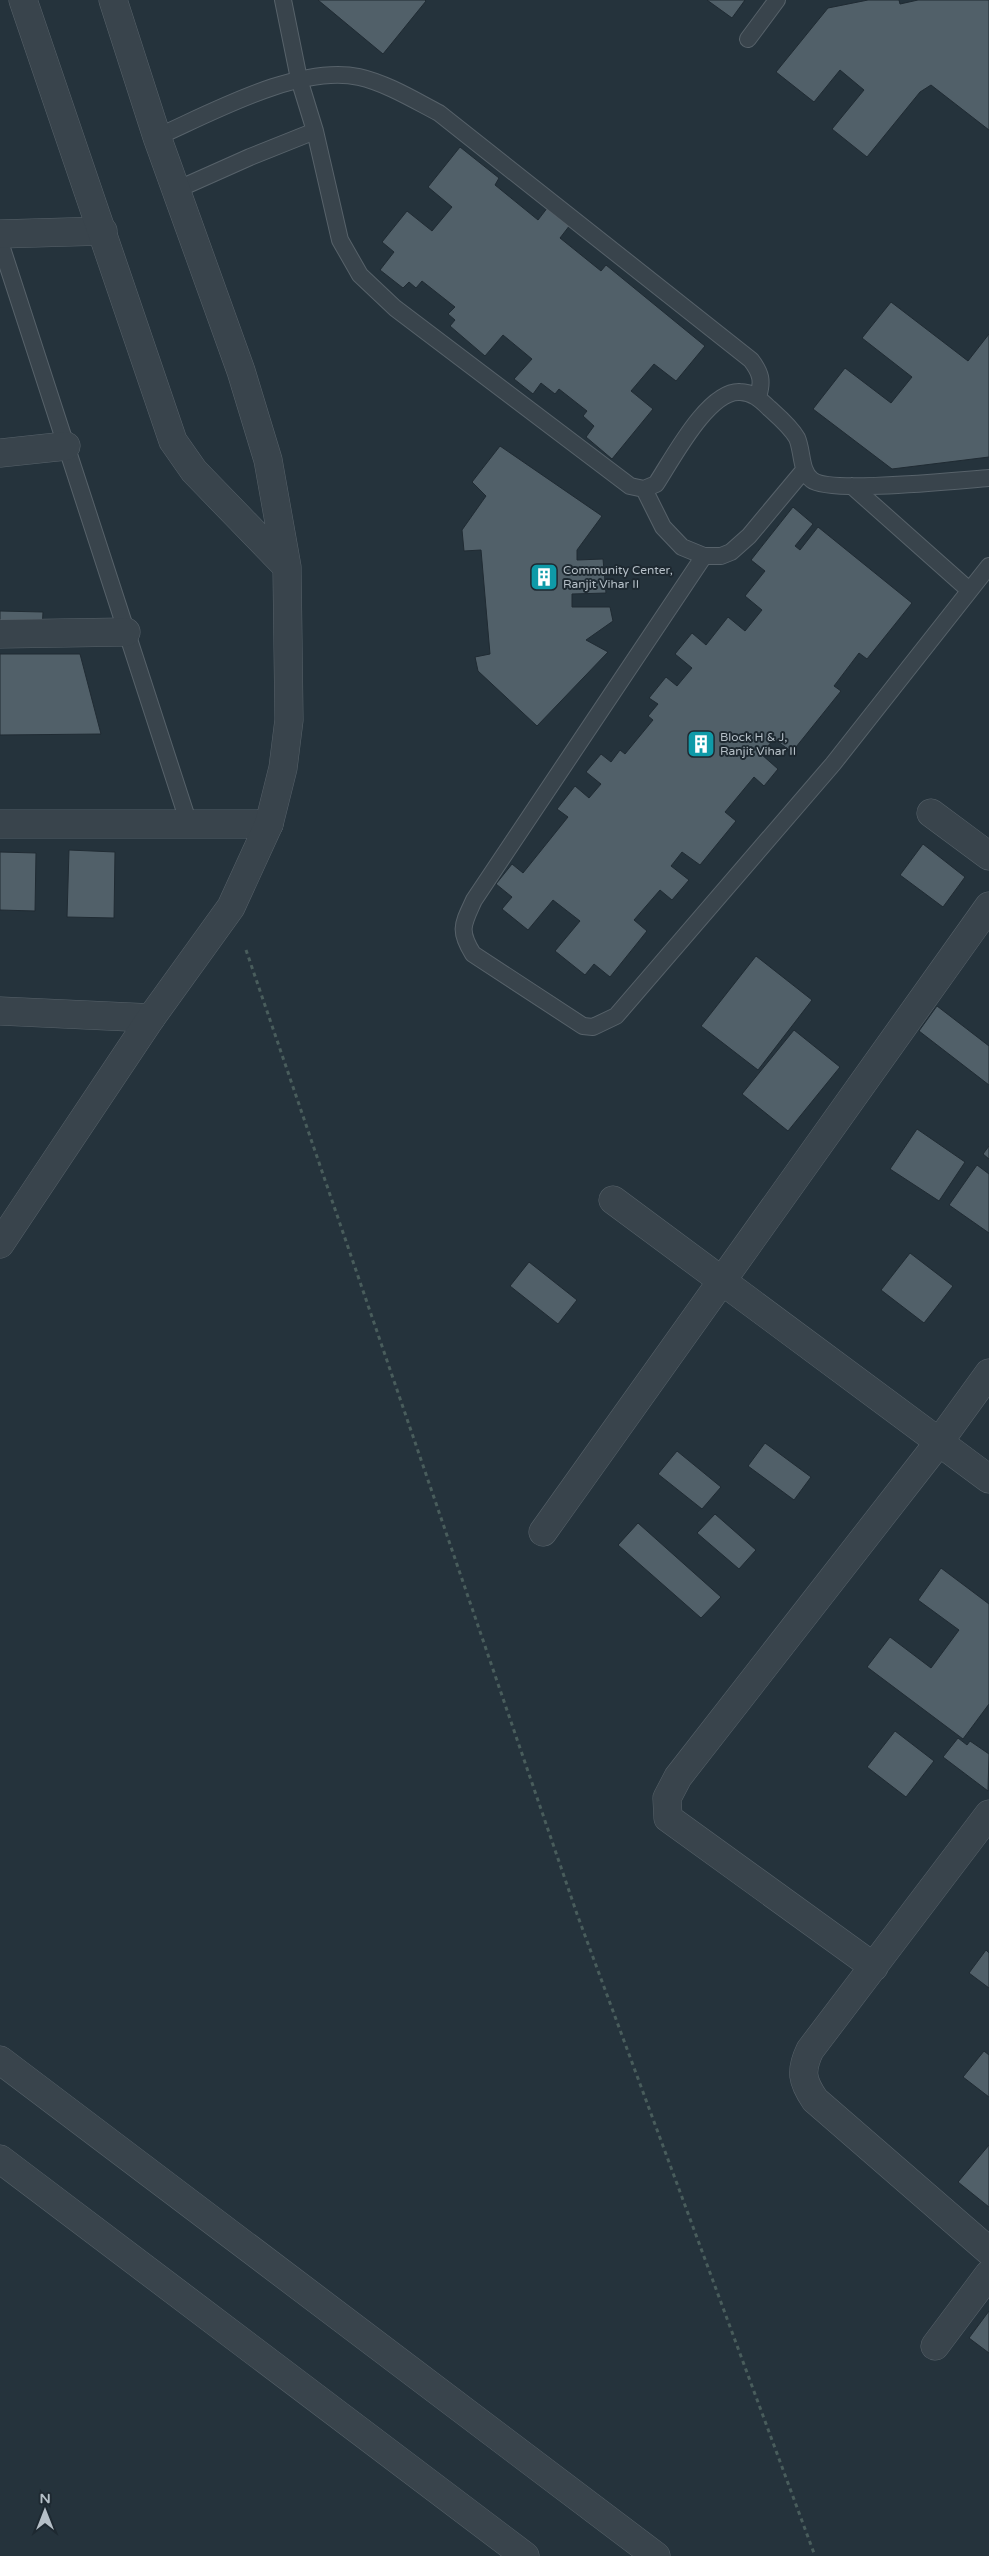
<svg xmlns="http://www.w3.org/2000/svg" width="989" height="2556" font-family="'Varela Round',sans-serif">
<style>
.building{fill:#516069;stroke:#202b33}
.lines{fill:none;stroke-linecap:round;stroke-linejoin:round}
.service-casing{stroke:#57626a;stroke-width:18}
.minor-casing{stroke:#57626a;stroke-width:29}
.tertiary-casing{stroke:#57626a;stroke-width:29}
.path{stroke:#495d5c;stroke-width:3;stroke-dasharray:4 4;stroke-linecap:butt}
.service{stroke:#39444c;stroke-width:16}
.minor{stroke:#39444c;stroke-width:28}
.tertiary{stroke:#39444c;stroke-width:28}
.labels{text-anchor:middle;stroke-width:4;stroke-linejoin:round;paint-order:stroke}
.poi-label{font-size:12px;fill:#b5bfc7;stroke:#1e2931;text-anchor:start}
</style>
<rect width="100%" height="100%" fill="#25333c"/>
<path class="building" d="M318,0H425L426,1L383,54Z
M707,0H745L732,18Z
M868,0H899L900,4L918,0H989V130L931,85L920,92L867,157L832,129L864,90L840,70L814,102L776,72L828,8Z
M460,147L499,178L495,185L538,220L548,207L570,225L560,238L601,271L606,265L705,346L676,381L654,364L631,391L653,409L612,459L586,437L594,426L583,416L587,411L559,389L555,394L541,383L533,394L514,379L532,359L503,335L485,356L450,326L455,320L448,314L455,307L422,281L416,288L409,282L403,288L380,270L394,252L382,242L407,211L432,231L452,207L428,187Z
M891,302L968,361L989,334V457L892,469L813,409L845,368L891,403L912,377L862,338Z
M500,446L602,516L577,550V560L603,559L606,593L572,594V607H610L613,621L586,640L608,652L537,726L478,671L475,657L490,654L481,550L464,551L462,530L486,496L472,482Z
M793,507L813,524L795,546L800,550L818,527L912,603L867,659L859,653L834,686L841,691L792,752L774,739L761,754L778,769L764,786L754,777L725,812L736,821L700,865L682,852L671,866L689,880L672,900L660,890L634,920L647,931L610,977L594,964L585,975L555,951L580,921L553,900L528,930L502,909L512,897L496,884L512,864L523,873L568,817L557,809L575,786L589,798L601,784L586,772L601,754L611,762L620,750L625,754L653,720L648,716L658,704L649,698L666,677L677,686L692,668L675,654L692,633L706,645L728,617L745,631L762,610L745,596L765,571L751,560Z
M0,611L43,612L42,630L0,629Z
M0,654H80L101,734L0,735Z
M923,844L965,877L943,907L900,875Z
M69,850L115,852L114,918L67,917Z
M0,852L36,853L35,911L0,910Z
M756,956L812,1000L758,1070L701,1026Z
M937,1006L989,1046V1085L919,1031Z
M794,1030L840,1067L788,1131L742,1094Z
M917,1129L965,1162L939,1201L890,1169Z
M989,1146V1159L983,1154Z
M977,1165L989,1174V1233L949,1205Z
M910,1253L953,1286L924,1323L881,1290Z
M529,1262L577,1300L558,1324L510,1286Z
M765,1443L811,1477L794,1500L748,1466Z
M677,1451L721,1487L702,1509L658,1474Z
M715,1514L756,1550L739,1569L697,1533Z
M638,1523L721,1597L701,1618L618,1545Z
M941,1568L989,1604V1704L963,1739L867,1667L890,1637L931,1668L959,1630L918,1600Z
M895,1731L934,1761L906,1797L867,1767Z
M958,1738L967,1745L970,1741L989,1754L988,1791L943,1757Z
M986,1950L989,1953V1988L969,1973Z
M984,2051L989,2055V2097L963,2077Z
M989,2145V2207L958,2182Z
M989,2311V2353L969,2338Z"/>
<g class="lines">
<defs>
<path id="service" d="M283,0L299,79L315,131L340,240L360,275L395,308L630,486L644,489L656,484C672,460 708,390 740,392C752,392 761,400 769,408C779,417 790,426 797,438C803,452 800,471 812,480C829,494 961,480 989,478
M748,39L777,0
M157,137C211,113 299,64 359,77C386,83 414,100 439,113L751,360C761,373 763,381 758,397
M176,190L250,157L315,131
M0,242L189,824
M852,486L969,590
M644,489L663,527L682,547L704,556H721L731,552L749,536L804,470
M704,556L474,900C463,924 458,930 473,954L583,1026L593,1027L616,1016L833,764L989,566"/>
<path id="minor" d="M0,234L103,231
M0,453L66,446
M0,634L126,632
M931,813L989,856
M0,824H269
M0,1011L151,1018
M613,1200L989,1479
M543,1532L989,906
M989,1814L810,2050C800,2071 802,2081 815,2100L989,2251
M874,1967L668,1818L667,1798L678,1777L939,1442L989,1373
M935,2346L989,2274"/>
<path id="tertiary" d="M23,0L173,441L194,471L287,567
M0,1244L151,1018L231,907L269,824L283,768L289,720L287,567L268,460L241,371L157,137L113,0
M0,2060L656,2556
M0,2159L525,2556"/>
</defs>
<use href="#service" class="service-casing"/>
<use href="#minor" class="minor-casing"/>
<use href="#tertiary" class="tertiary-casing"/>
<path class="path" d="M246,950L577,1914L815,2556"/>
<use href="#service" class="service"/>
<use href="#minor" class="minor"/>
<use href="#tertiary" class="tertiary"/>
</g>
<defs>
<symbol id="building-square" viewBox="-11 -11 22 22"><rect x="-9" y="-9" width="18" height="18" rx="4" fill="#0f9aa8" stroke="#1e2931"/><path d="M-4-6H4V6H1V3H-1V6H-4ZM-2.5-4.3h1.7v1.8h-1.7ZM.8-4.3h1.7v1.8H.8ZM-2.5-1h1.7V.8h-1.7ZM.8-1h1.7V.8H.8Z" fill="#fff"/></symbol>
</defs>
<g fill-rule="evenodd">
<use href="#building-square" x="528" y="561" width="32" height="32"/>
<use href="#building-square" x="685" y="728" width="32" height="32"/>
</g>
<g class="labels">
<g class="poi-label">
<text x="563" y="574">Community Center,<tspan x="563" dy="14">Ranjit Vihar II</tspan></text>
<text x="720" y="741">Block H &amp; J,<tspan x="720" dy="14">Ranjit Vihar II</tspan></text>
</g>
</g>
<g transform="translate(45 2511)" stroke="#1e2931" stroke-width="4" paint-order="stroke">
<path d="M0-4L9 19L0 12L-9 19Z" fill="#b5bfc7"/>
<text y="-8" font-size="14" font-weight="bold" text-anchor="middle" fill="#b5bfc7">N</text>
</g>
</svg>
